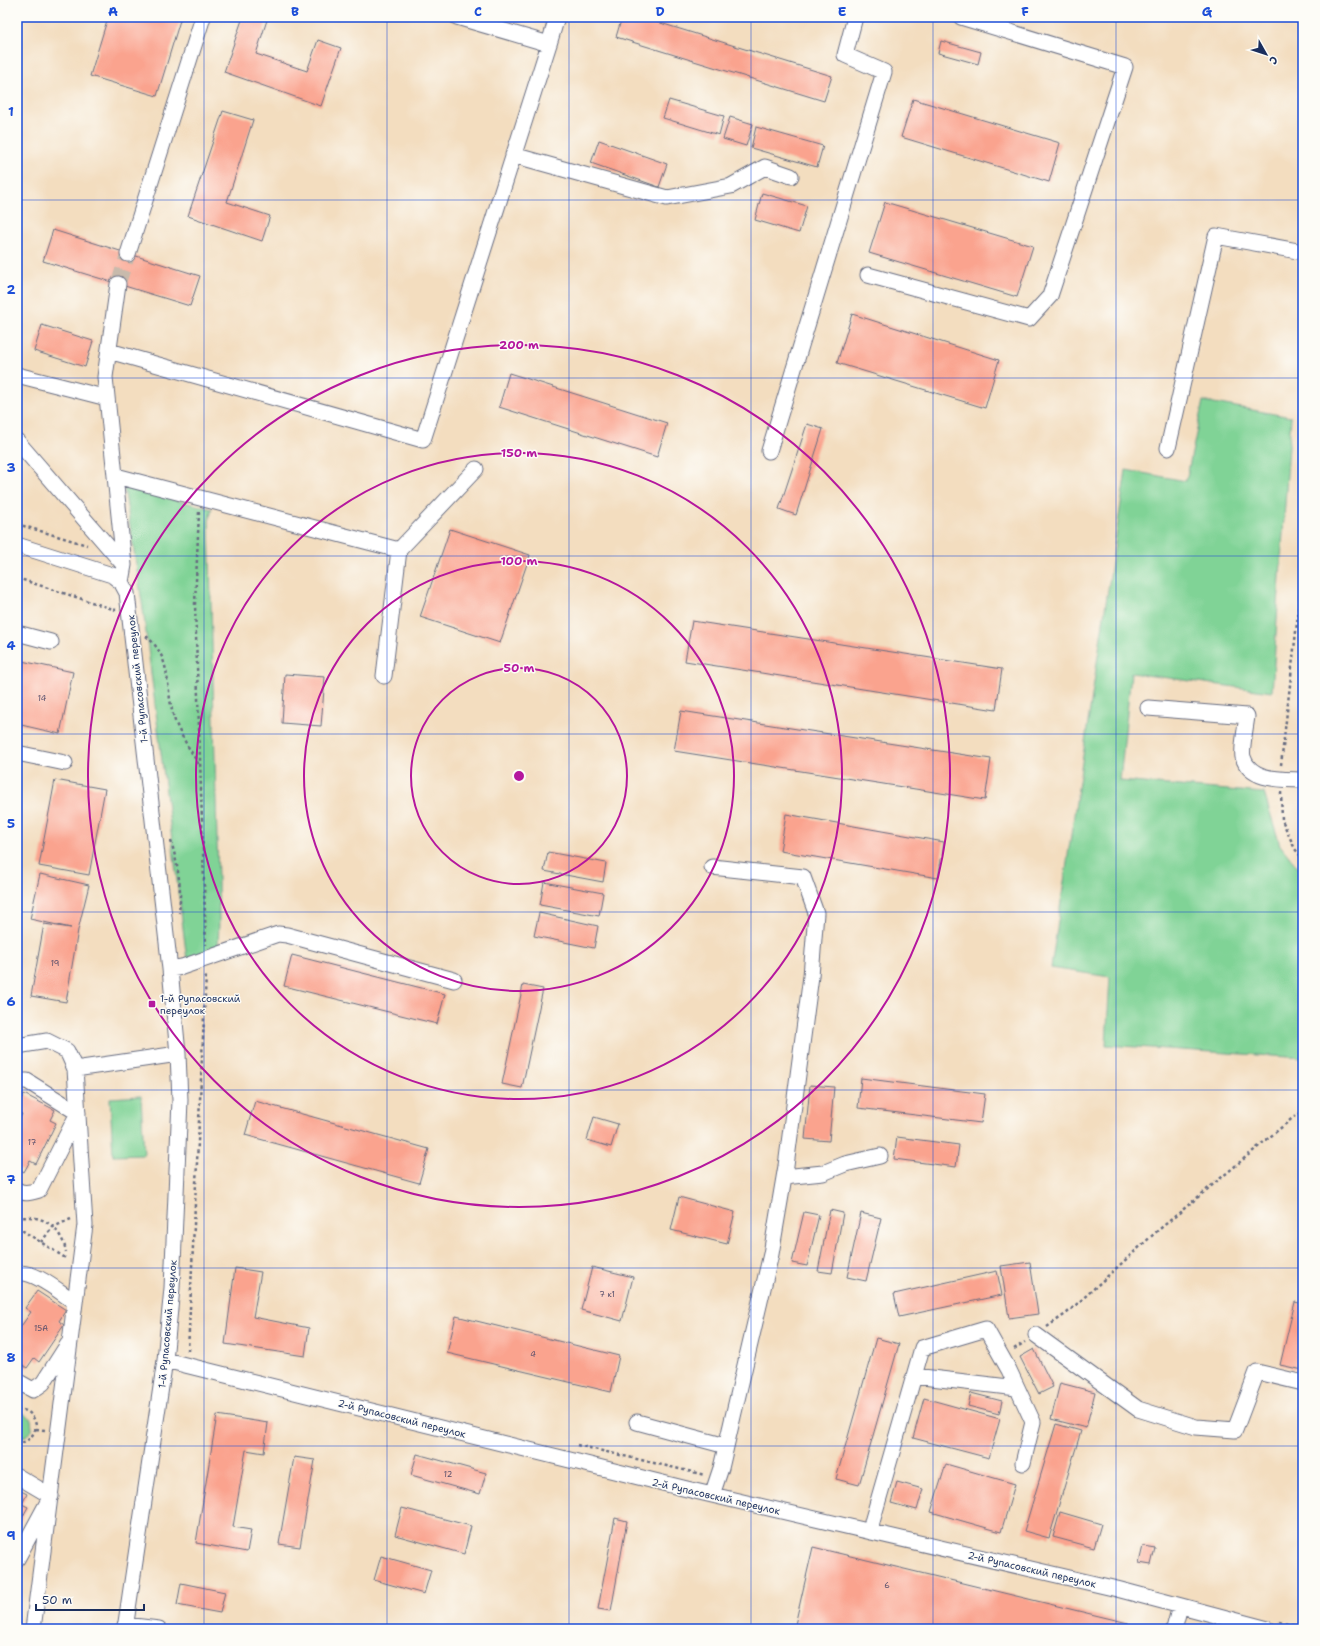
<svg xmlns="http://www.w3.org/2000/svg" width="1320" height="1646" font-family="'Shantell Sans',sans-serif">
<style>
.green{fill:#80d396;stroke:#4e817a}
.building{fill:#faa38e}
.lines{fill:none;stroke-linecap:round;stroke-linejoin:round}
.minor-tunnel{stroke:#c8baac;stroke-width:15;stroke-dasharray:15 8;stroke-linecap:butt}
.minor-casing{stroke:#676c80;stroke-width:17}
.path{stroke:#676c80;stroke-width:2.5;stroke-dasharray:3 3;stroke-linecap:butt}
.minor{stroke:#fff;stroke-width:15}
.grid{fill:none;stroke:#1d4ed8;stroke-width:1;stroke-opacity:0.55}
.ring{fill:none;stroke:#b5179e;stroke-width:2}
.poi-dot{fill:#b5179e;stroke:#fdfcf7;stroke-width:1.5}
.labels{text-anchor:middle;stroke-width:3;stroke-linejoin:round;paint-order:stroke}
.number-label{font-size:8px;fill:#534c6a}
.street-label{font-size:10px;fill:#1b2f5e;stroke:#fdfcf7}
.poi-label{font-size:10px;fill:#1b2f5e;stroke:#fdfcf7;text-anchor:start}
.centre{fill:#b5179e;stroke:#fdfcf7;stroke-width:2}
.ring-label{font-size:12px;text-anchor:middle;font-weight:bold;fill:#b5179e;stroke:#fdfcf7;stroke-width:3;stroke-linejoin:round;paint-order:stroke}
.neatline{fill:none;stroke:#1d4ed8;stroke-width:1.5}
.grid-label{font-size:13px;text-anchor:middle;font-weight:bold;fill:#1d4ed8}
</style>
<rect width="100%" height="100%" fill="#fdfcf7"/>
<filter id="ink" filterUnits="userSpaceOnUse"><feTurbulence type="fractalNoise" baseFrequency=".025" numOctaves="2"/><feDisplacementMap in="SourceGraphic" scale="8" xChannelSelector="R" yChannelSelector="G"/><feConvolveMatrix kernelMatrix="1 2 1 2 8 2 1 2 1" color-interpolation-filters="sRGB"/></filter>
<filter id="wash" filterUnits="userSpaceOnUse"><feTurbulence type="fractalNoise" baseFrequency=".012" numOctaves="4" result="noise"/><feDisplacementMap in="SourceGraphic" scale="16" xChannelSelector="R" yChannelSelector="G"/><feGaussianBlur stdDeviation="0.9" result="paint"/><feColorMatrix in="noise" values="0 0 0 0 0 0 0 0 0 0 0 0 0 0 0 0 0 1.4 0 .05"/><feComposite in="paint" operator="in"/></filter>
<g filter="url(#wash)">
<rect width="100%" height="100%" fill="#f3ddbf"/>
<path class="green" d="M1203,401L1291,417L1272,692L1131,673L1120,781L1264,793L1280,845L1303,874V1058L1106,1045L1110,977L1051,968L1126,470L1186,481Z
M124,487L212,509L209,521L219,920L218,950L187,960L143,609Z
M141,1096L144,1155L113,1156L110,1098Z
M17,1413H23L31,1419L32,1429L26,1436L17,1437Z"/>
<g id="blocks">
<path class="building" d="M108,17H181L157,96L90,76Z
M243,17H268L256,54L307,71L318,40L341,48L321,106L224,72Z
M622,17H641L832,76L824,101L616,37Z
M941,41L981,52L978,64L938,53Z
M913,99L1060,143L1049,182L901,137Z
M669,100L724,116L719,135L663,118Z
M223,111L253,120L227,202L270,216L262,241L188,216Z
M730,117L753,124L746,146L723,139Z
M756,127L823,146L817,167L751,148Z
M599,140L667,164L659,187L591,163Z
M762,193L807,206L799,233L755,220Z
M885,202L1033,246L1017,297L869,253Z
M53,230L200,276L190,306L43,261Z
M852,314L999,360L985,408L837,363Z
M42,325L93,341L85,367L34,351Z
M509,373L667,423L657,457L499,407Z
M807,424L823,429L796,515L779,509Z
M450,529L530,555L500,643L420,617Z
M692,621L1002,669L996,710L685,661Z
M17,660L73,672L60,734L17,724Z
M285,674L325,677L321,726L282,723Z
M681,711L991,759L985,800L674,751Z
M55,780L105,789L89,875L39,866Z
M786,814L944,842L938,878L780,851Z
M548,852L606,863L603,882L544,871Z
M40,874L89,885L78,930L66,1002L31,996L44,924L71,928L30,919Z
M544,882L603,893L599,916L540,905Z
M539,913L598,926L594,948L534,936Z
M292,955L445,994L437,1024L284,986Z
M523,985L543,989L522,1088L502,1084Z
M861,1078L985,1094L981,1123L858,1108Z
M810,1085L834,1087L829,1141L805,1139Z
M24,1094L55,1110L50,1120L56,1123L36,1164L30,1161L24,1172L17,1168V1124L22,1114L17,1112V1107Z
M255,1101L429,1149L419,1183L245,1135Z
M594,1117L618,1124L611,1147L587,1140Z
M897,1137L959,1145L956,1167L894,1159Z
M679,1197L735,1212L727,1244L671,1230Z
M830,1210L843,1213L832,1273L818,1271Z
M804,1212L819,1215L807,1266L792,1263Z
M861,1213L881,1218L866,1281L847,1277Z
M1030,1262L1038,1314L1009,1318L1001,1266Z
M592,1267L633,1277L622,1321L581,1310Z
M235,1268L261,1272L253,1317L309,1328L305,1356L225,1344Z
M997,1271L1002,1295L899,1317L894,1294Z
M37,1291L66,1310L59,1321L64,1325L39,1362L34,1358L27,1368L17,1361V1332L31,1312L25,1308Z
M1295,1302L1303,1304V1370L1280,1365Z
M456,1316L619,1356L611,1392L447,1353Z
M876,1338L899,1344L859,1485L836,1479Z
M1034,1349L1053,1387L1039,1394L1020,1357Z
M1060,1383L1095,1392L1086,1428L1051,1419Z
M971,1393L1002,1401L999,1414L968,1406Z
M924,1398L1000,1419L989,1458L913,1438Z
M217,1415L268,1423L264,1453L246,1450L233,1527L251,1530L247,1552L196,1543Z
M1056,1424L1081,1431L1049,1538L1024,1531Z
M417,1454L486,1473L480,1494L411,1475Z
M294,1457L315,1460L300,1547L279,1544Z
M946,1464L1015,1484L1001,1532L931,1512Z
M897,1482L923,1489L917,1510L891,1503Z
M17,1489L27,1494L22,1504L28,1507L17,1527Z
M402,1508L471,1526L464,1554L395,1535Z
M1060,1512L1101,1524L1094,1548L1053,1537Z
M615,1518L627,1521L611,1611L598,1609Z
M1143,1546L1155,1548L1151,1565L1139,1563Z
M813,1547L1128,1623L1126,1629H794Z
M381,1556L431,1570L424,1594L374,1580Z
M181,1583L225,1592L220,1613L177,1605Z"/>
</g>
</g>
<g filter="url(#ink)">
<use href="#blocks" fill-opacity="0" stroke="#676c80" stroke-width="1"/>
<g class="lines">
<path class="minor-tunnel" d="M118,284L128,254"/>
<defs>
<path id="minor" d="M457,17L549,44L557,17
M513,155L667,198L731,186L765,167L791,176
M128,254L203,17
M868,275L1029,319L1050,296L1125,67L961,17
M118,284L105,377L124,565L121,582
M109,351L423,440L549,44
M17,375L107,398
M17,441L124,565
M1168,448L1216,236L1303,252
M769,451L884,72L845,55L855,17
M116,476L399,550L476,469
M17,545L112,575L121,582L127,593L170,969L178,1054L180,1100L172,1288L165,1360L125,1629
M17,633L51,642
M384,676L399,550
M1148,708L1247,716C1246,725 1241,750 1243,757C1250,782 1283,779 1303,780
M17,753L65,763
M712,867L803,877L816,913L811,976L786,1166L771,1254L721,1468L712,1495
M170,969L182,967L278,934L287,935L454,980
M17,1046L47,1041L67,1051L75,1069L85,1225L33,1629
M75,1069L178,1054
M17,1081H27L78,1113L39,1190C32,1192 24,1195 17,1190
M784,1177L823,1173L845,1164L880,1156
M17,1274C32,1268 62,1294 75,1302
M1036,1335L1138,1409L1196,1427L1235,1430L1257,1372L1303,1383
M165,1360L695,1491L1117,1589L1268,1629
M914,1376L1017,1388
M17,1381L33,1390L43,1383L68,1344
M637,1422L726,1446
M17,1476L51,1496L17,1559
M871,1532L872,1522L922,1348L986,1329L1009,1370L1033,1422L1023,1463
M125,1625L159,1629
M1174,1629L1180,1606"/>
</defs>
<use href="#minor" class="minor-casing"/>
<path class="path" d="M199,512L195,604L206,945
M17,524L87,545
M17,578L116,610
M146,636C174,659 164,689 175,721C181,737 192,752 200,767
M1281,765L1303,569
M1281,792L1282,820L1295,849L1303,859
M171,841C178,865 182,889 179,913
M17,1217C23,1218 31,1216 36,1218C52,1221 64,1237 66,1252
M17,1227L67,1259
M41,1242L53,1227L71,1219
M1047,1327L1067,1313L1155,1233L1295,1116L1303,1112
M1014,1349L1025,1342
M188,1351L206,974
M17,1410C28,1408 34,1416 36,1425C34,1436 28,1443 17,1443
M36,1429L45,1430
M577,1445L705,1475
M1279,1621L1303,1627"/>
<use href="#minor" class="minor"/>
</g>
</g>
<path class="grid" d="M204,17V1629M387,17V1629M569,17V1629M751,17V1629M933,17V1629M1116,17V1629M17,200H1303M17,378H1303M17,556H1303M17,734H1303M17,912H1303M17,1090H1303M17,1268H1303M17,1446H1303"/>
<g class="ring">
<circle cx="519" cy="776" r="108"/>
<circle cx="519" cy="776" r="215"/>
<circle cx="519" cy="776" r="323"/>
<circle cx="519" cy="776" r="431"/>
</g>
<rect class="poi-dot" x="148" y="1000" width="8" height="8" rx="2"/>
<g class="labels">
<g class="number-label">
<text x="42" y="701">14</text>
<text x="55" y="966">19</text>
<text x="32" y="1145">17</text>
<text x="607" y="1297">7 к1</text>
<text x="41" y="1331">15А</text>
<text x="533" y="1357">4</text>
<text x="448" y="1477">12</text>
<text x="887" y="1588">6</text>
</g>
<g class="street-label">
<text transform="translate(137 679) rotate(-96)" y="4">1-й Рупасовский переулок</text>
<text transform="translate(167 1324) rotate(-85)" y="4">1-й Рупасовский переулок</text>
<text transform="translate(402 1418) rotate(14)" y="4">2-й Рупасовский переулок</text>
<text transform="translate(716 1496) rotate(13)" y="4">2-й Рупасовский переулок</text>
<text transform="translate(1032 1569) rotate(13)" y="4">2-й Рупасовский переулок</text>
</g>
<g class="poi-label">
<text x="160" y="1002">1-й Рупасовский<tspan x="160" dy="12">переулок</tspan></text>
</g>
</g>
<circle cx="519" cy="776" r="6" class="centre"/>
<g class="ring-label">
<text x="519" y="349">200 m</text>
<text x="519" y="457">150 m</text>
<text x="519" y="565">100 m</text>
<text x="519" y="672">50 m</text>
</g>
<rect width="1320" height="1646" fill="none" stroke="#fdfcf7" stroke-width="44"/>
<g transform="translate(1266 54) rotate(129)" stroke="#fdfcf7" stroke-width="3" paint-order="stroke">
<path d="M0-3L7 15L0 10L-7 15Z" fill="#1b2f5e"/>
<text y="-6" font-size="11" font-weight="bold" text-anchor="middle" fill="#1b2f5e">С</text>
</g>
<path d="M36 1604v6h108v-6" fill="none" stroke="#1b2f5e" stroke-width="2"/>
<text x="42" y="1604" font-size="12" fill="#1b2f5e" stroke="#fdfcf7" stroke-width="3" paint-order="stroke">50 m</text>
<rect x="22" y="22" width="1276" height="1602" class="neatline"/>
<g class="grid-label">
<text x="113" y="16">A</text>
<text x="295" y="16">B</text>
<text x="478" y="16">C</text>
<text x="660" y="16">D</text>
<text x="842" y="16">E</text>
<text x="1025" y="16">F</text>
<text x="1207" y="16">G</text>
<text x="11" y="116">1</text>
<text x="11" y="294">2</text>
<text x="11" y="472">3</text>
<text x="11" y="650">4</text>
<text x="11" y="828">5</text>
<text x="11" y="1006">6</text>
<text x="11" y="1184">7</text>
<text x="11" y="1362">8</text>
<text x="11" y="1540">9</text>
</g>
</svg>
